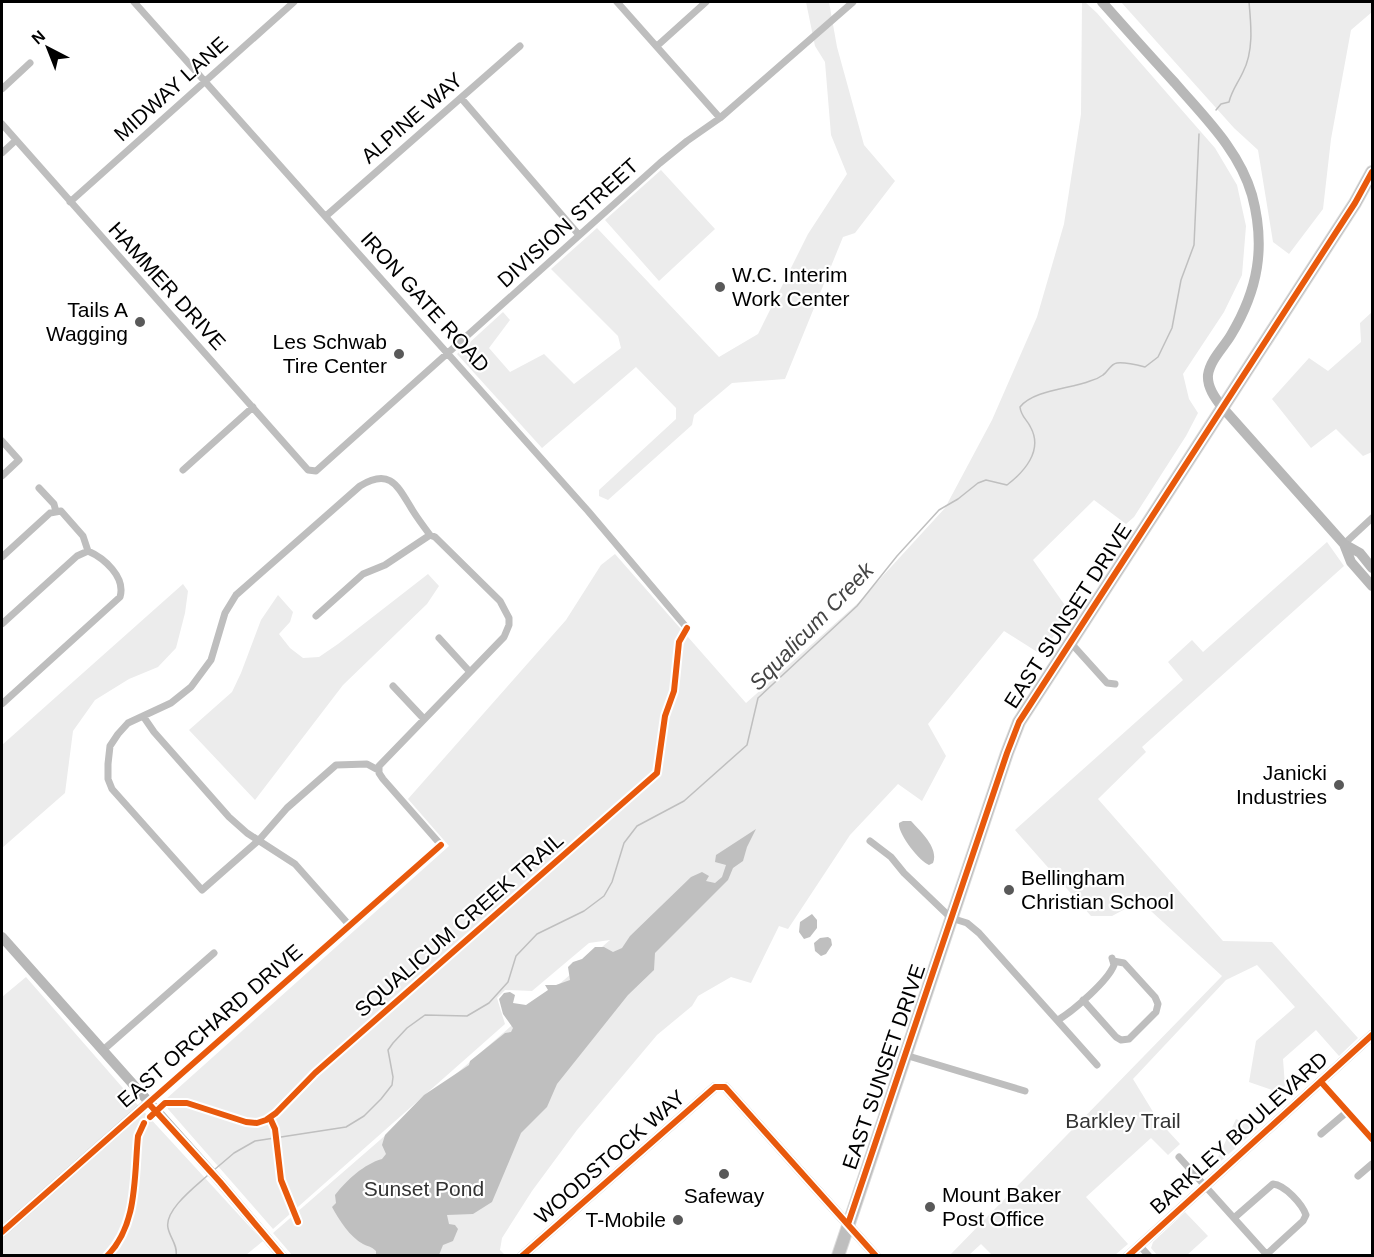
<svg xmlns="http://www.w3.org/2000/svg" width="1374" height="1257" font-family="Arial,sans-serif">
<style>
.green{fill:#ececec}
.water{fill:#bfbfbf}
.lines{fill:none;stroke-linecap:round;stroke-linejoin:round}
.stream{stroke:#bfbfbf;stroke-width:1.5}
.primary-casing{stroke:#dbdbdb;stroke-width:14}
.street{stroke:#bebebe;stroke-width:7}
.secondary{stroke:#b8b8b8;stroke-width:10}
.primary{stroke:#bebebe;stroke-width:12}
.cycleway-casing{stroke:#fff;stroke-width:10}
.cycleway{stroke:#e8590c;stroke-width:6}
.poi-dot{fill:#595959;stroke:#fff;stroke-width:2}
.labels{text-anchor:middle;stroke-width:4.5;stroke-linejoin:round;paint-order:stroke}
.street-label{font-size:21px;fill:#000;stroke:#fff}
.poi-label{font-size:21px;fill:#000;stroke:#fff;text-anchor:end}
.park-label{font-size:21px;fill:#333;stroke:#fff}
.water-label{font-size:22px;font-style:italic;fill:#444;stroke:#fff}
</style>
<rect width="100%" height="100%" fill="#fff"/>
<path class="green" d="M806,2H829L837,47L864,145L895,181L855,233L843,237L785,379L732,383L694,415L692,425L608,500L599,496V490L676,419V408L636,367L542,448L457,354L503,312L510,320L489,348L510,372L544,354L574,384L621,348L618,336L551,269L597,228L719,357L758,334L808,234L847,174L831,135L825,62L815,46Z
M1082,2H1085L1097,13L1215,148L1237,185L1246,226L1242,275L1224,312L1183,374L1189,399L1198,413L1186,436L1134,517L1126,524L1094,500L1033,560L1069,611L1042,655L1004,631L928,724L946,756L922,801L898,784L850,835L788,929L779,926L751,983L731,977L698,996L692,1006L657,1035L577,1130L532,1191L502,1238L500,1250L505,1255H292L273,1233L610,940L589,943L532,991L505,990L497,998L505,1024L273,1229L168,1109L166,1099L449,846L408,799L566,620L601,565L615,554L746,703L858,603L945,508L992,420L1037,317L1064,224L1081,114Z
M1121,2H1372V12L1351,30L1331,139L1323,209L1289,254L1273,242L1258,150L1234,128Z
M661,170L715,229L659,281L605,220Z
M1372,312V452L1363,456L1336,429L1311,448L1272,399L1309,358L1328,371L1361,342L1360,323Z
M1327,542L1344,566L1142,747L1146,752L1098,799L1223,941L1272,942L1358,1038L1339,1056L1316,1030L1283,1059L1285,1086L1278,1092L1249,1082L1256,1041L1295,1007L1257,965L1226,980L1133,1079L1158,1120L1180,1144L1168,1155L1151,1138L1086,1197L1128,1244L1115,1255H992L981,1244L969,1255H950L1222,976L1140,901L1112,916H1091L1015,830L1183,680L1168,662L1192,640L1203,652Z
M428,574L439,586L427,604L343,685L255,800L189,730L232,692L241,673L261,620L278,595L293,612L290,622L279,634L290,648L303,658L319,657L338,644Z
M183,584L188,591L185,613L176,648L158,667L129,679L95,700L73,731L65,793L2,848V745Z
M26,977L136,1103L263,1241L246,1255L2,1256V997Z
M1236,1119L1258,1128L1213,1168Z
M1185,1212L1208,1236L1187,1255H1157L1151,1248L1153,1242Z"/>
<path class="water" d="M903,821H911C921,832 939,848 933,863L929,865C920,862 897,833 899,823Z
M756,829L747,847L743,861L733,868L728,880L655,953L654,970L628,995L557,1084L547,1107L521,1133L492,1202L473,1214L447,1215L449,1224L455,1225L458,1229L453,1241L443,1245L439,1255H376V1251C371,1246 369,1247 363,1244C350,1237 339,1220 332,1207L336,1203L335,1195C347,1180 364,1164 382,1159L386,1154L382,1145L385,1135L424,1095L469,1065L470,1061L505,1033L511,1032L513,1028L503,1014L499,999L504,993L510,992L515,995L513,1003L526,1005L548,990L545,985H556L570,980L568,967L573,962L582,959L595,947H604L613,952L622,948L630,936L691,877L702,872L709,876L706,881L715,883L722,877L726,865L715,862L716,855Z
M812,914L817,920V928L810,937L804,939L799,932L800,922Z
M828,937L831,939L832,945L826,954L821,956L815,951L814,943L820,938Z"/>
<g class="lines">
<path class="stream" d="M1216,110L1221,104L1229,102C1232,90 1238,83 1243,72C1254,51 1251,24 1249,2
M214,1170L234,1153L255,1141L346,1127L364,1116L381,1099L392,1085L393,1077L388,1050L393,1043L407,1028L425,1015L467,1016L489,1003L508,982L516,956L537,934L584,911L604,896L612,882L624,843L637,826L684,801L747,745L758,698L857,606L897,556L939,510L958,499L978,483L986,480L1007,485C1024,472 1043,451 1031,428C1027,419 1021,417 1020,407C1033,390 1070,389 1090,381C1094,380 1099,378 1103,375C1108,372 1110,364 1117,363C1125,362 1137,365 1145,367L1158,357L1172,328L1181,280L1194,245L1199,134
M176,1256C178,1245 170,1238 168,1228C164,1210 196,1186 208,1175"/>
<defs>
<path id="primary" d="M838,1256L1007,753L1019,722L1355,203L1372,172"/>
</defs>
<use href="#primary" class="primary-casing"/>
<path class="street" d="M134,2L588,511L687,628
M617,2L720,118
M657,46L706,2
M2,89L30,63
M461,98L579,235
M2,124L308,470L316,471L660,163L687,141L720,118L853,2
M2,153L15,141
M70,202L294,2
M326,216L520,46
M2,441L19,460L2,476
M183,470L253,407
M39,488L54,504L56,512
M1344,544L1372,518
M2,557L50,513L61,511L83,536L88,551
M316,616L363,574L385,565L430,535
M2,624L77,556L88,551
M439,638L470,672
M1070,642L1107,683L1115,684
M393,686L424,719
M2,704L120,597C126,577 104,558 88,551
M143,716L154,732L229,817L247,833L295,864L350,926
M870,841L891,857L904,873L951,918L967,923L979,933L1097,1065
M1083,1000L1116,1037L1121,1040L1129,1039L1156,1012L1158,1004L1155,997L1124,963L1113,961
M1058,1020C1073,1011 1108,981 1114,965L1112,958
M102,1051L214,953
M905,1055L1025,1091
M1321,1082L1372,1139
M148,1103L441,845L383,779L379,773V766L504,637L509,625V618L500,601L435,537L430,535C424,527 418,519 413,511C398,487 391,467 360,486L236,595L225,613L211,660L191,687L171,703L128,723L118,734L110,746L108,764V779L112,789L202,890L259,840L287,808L336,765L367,764L378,770
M1321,1134L1348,1111
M1179,1157L1268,1256
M1358,1176L1372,1164
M1234,1218L1273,1184C1285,1185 1302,1204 1306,1215L1303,1221L1267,1254
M1139,1245L1149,1256"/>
<path class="secondary" d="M1102,2C1126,29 1150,56 1175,83C1205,118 1239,150 1252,195C1266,247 1258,290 1231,335C1224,347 1210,360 1208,375C1207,387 1215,398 1222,407L1344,544L1360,553L1372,568
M1344,544L1351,562L1372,586
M2,937L220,1182L282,1256
M2,1232L148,1103
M522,1256L715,1087H725L876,1256
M1128,1256L1372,1035"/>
<use href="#primary" class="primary"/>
<defs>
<path id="cycleway" d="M1321,1082L1372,1139
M150,1105L220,1182L282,1256
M150,1117L165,1103H187L246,1122L257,1123L266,1120L276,1113L315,1073L657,773L665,716L674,691L679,642L687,628
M270,1118L275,1129L281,1180L298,1222
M848,1224L1007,753L1019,722L1355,203L1372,172
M2,1232L441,845
M107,1256C138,1225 134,1176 138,1136L144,1123
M522,1256L715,1087H725L876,1256
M1128,1256L1372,1035"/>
</defs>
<use href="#cycleway" class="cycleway-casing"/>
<use href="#cycleway" class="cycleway"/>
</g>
<g class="poi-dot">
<circle cx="720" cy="287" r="6"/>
<circle cx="140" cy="322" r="6"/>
<circle cx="399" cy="354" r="6"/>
<circle cx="1339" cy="785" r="6"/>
<circle cx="1009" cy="890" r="6"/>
<circle cx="724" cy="1174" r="6"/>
<circle cx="930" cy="1207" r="6"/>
<circle cx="678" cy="1220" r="6"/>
</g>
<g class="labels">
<g class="street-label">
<text transform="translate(171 89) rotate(-42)" y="7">MIDWAY LANE</text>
<text transform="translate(412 118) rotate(-41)" y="7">ALPINE WAY</text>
<text transform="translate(568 223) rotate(-42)" y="7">DIVISION STREET</text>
<text transform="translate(167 286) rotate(48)" y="7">HAMMER DRIVE</text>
<text transform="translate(425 302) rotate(48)" y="7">IRON GATE ROAD</text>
<text transform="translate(1068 616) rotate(-57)" y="7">EAST SUNSET DRIVE</text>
<text transform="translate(459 925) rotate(-41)" y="7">SQUALICUM CREEK TRAIL</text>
<text transform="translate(210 1026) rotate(-41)" y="7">EAST ORCHARD DRIVE</text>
<text transform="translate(884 1067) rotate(-71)" y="7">EAST SUNSET DRIVE</text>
<text transform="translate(1239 1133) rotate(-42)" y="7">BARKLEY BOULEVARD</text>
<text transform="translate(610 1157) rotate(-41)" y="7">WOODSTOCK WAY</text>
</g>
<g class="poi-label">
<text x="732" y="282" text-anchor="start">W.C. Interim<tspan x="732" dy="24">Work Center</tspan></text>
<text x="128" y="317">Tails A<tspan x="128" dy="24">Wagging</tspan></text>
<text x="387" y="349">Les Schwab<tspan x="387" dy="24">Tire Center</tspan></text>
<text x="1327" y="780">Janicki<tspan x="1327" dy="24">Industries</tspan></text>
<text x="1021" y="885" text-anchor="start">Bellingham<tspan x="1021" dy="24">Christian School</tspan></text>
<text x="942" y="1202" text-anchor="start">Mount Baker<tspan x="942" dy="24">Post Office</tspan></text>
<text x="724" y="1203" text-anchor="middle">Safeway</text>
<text x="666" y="1227">T-Mobile</text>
</g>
<g class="park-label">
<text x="1123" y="1128">Barkley Trail</text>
<text x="424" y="1196">Sunset Pond</text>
</g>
<g class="water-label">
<text transform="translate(811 626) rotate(-46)" y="8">Squalicum Creek</text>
</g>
</g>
<rect width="1374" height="1257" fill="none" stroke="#000000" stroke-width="6"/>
<g transform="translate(48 48) rotate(318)" stroke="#ffffff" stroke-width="4.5" paint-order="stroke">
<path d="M0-4.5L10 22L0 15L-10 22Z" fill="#000000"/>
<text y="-9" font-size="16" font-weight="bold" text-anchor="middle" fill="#000000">N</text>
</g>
</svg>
